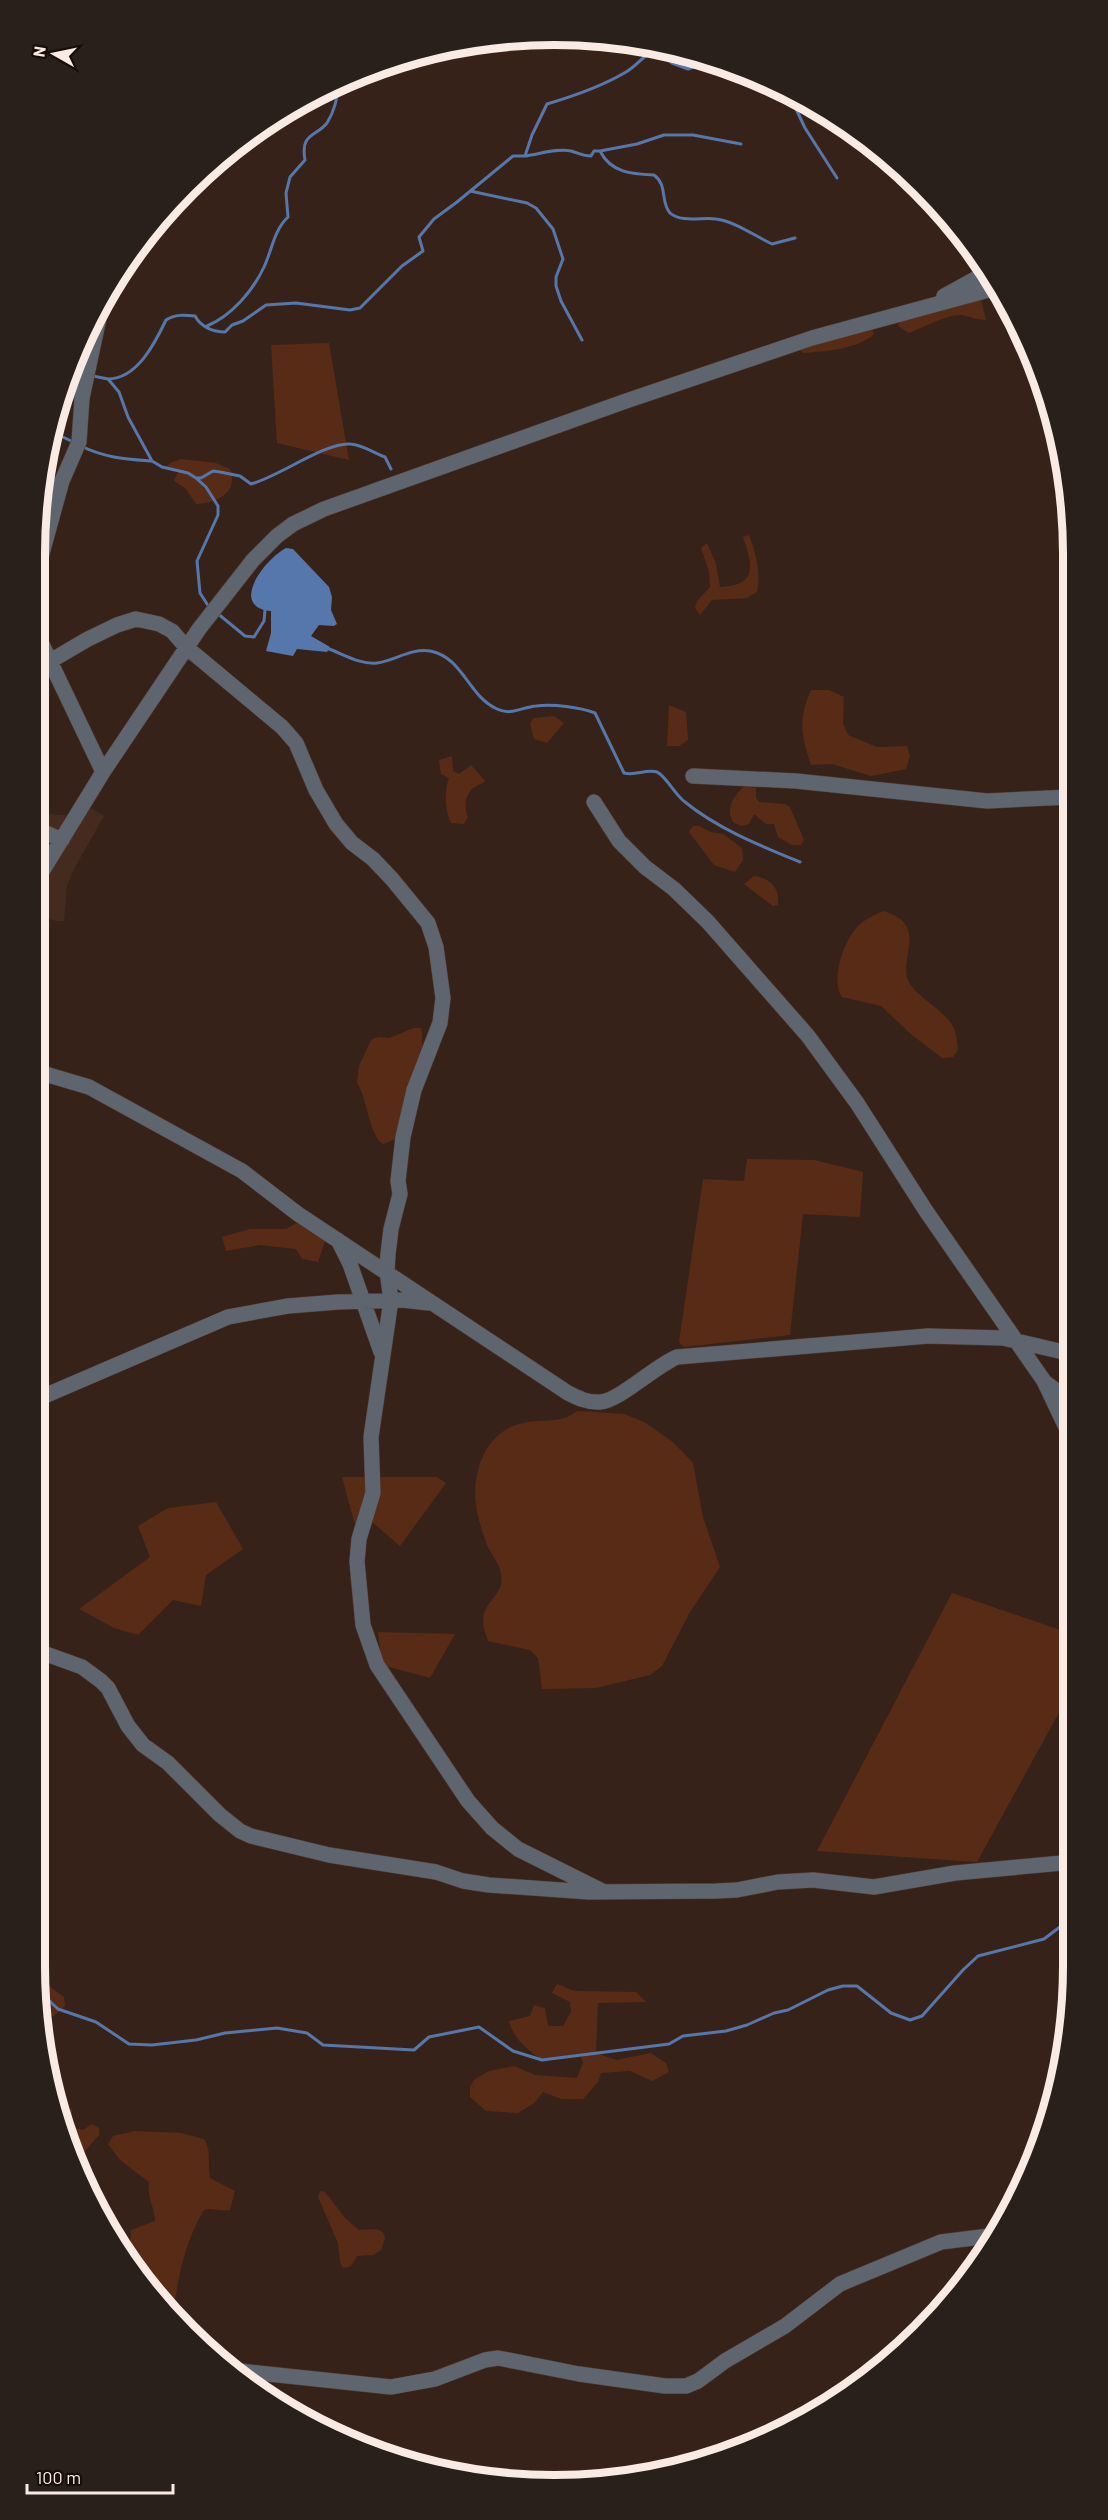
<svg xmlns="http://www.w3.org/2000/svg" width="1108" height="2520" font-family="Barlow,sans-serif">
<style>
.built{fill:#452b1f}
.green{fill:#582b16}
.water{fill:#5577ac}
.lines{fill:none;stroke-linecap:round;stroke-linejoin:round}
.stream{stroke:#5577ac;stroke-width:3}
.minor-casing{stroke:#523e35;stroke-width:16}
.minor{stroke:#5f656e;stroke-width:15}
.rim{fill:none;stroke:#f9eae4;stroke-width:8}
</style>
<rect width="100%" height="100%" fill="#372219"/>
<path class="built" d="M84,804L104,816L75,867L67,885L64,921H56L41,915L35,927V813L76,816Z"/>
<path class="green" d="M981,300L986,320C976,320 970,316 961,315C948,314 922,328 909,333L898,326L900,317Z
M870,325L874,334C861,348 823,352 803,353L799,349Z
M329,343L349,460L277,443L271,345Z
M181,459L216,463L230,469C239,493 217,503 196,504L186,489L174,481L178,472L166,467L172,462Z
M749,535C756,554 761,571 757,592L747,598L712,600L700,615L695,608L697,601L710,587L709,571L701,548L707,543L716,564L720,587C758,585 753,566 743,537Z
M811,690H829L844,697L843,723L848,735L877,747L907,746L910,756L906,769L871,776L832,764L811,765C801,735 798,719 811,690Z
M669,705L686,712L688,740L679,746H667Z
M554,716L564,723L547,743L534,739L530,723L534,718Z
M452,756L453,771L459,774L471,765L485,781C481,785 476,785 472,789C465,796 464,808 468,817L464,824L451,823C445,811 444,790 449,778L441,774L439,760Z
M744,786L756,788V798L759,802L785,804L790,807L804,840L801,845H792L778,837L774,824H766L754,814L749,824L742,826L734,823C724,809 734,796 744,786Z
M693,826H699L711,832L723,834L742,848L743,860L735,872L714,865L689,832Z
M754,876C770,878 780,888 778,905L773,906L744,884Z
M883,911C932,925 895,961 910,984C922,1002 948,1011 955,1031C957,1037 957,1044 958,1050L953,1057L942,1058L912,1035L881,1006L842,997C830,980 844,940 858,926C865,919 875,915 883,911Z
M414,1028H421C428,1057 407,1108 398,1138L383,1144C368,1134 368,1099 357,1083L359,1066L371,1040L378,1037L389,1038Z
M747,1159L814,1160L863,1172L860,1217L803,1214L790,1335L684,1347L679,1342L703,1179L744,1181Z
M297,1223L325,1241L318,1262L302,1259L296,1249L260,1245L226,1251L222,1237L250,1229H286Z
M577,1411L624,1414L644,1422L673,1442L693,1463L703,1517L720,1567L690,1612L662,1666L650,1675L596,1688L542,1689L538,1658L530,1650L488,1641C485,1632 481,1623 484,1614C489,1598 505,1592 501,1573C499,1563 491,1554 487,1545C483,1533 477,1517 476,1505C472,1473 484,1436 516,1425C536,1417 559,1426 577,1411Z
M342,1477H437L446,1483L400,1546L372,1522L356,1529Z
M216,1502L243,1549L206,1575L201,1606L173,1600L138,1635L114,1628L79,1609L150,1557L138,1526L168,1508Z
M952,1593L1072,1634L1073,1687L977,1862L817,1851Z
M378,1632L455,1634L430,1678L382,1665Z
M35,1970L41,1980L64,1997L65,2006L54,2016H43Z
M557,1984L574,1991L636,1992L646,2002L598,2003L596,2053L616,2060L651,2053L666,2063L669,2072L652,2081L630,2071L601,2073L598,2082L583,2099H561L543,2092L534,2103L518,2113L486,2111L470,2097V2086L475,2079L489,2071L514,2066L535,2075L577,2078L583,2063L580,2054L542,2060C527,2049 514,2040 509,2021L530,2016L534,2005L545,2008L548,2026H563L571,2012L570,2002L552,1993Z
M57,2104L72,2109V2122L75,2128L83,2130L92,2124L99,2128V2135L85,2151L76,2152L62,2133Z
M135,2131L181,2133L204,2139C212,2151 207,2164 210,2178L235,2191L230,2210C220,2212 211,2207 204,2210C187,2238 180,2268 175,2300L169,2303L168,2313L134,2267L130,2248L131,2230L155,2221C154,2205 147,2199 149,2182L120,2160L108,2144L113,2136Z
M320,2191L325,2192L346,2219L359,2230L376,2229L383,2232L385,2238L381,2250L373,2255L357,2256C353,2263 352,2268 343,2268L340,2262L338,2243L318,2197Z"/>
<path class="water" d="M286,548L293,549L329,587L332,597L331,610L337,624L334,626L319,625L311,636L330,647L327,652L297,649L293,656L266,651L271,633V611C228,607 265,559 286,548Z"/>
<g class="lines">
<path class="stream" d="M790,96L805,128L837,178
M600,151L637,144L664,135H693L741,144
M525,156C540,154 557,148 571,151C579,153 583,156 591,156L594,151H600C611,173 632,174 654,175C668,185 660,202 670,213C681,223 703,217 716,219C734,221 755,236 772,244L795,238
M470,191L527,203L536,208L553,229L563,259L556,277V286L561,301L582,340
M207,326C231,316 253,291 264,267C272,250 274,230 288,217L286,193L290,177L305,160C300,133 316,137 327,123C334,112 338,95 339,82
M93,376L108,379L119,392L128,417L152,461L162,467L188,473L196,478H201L213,471L220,472L240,476L251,484C278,477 326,442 350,444C361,444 374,453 385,457L391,469
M108,379C137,379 155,343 166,320C175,314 185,315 195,316C201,327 213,332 225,332L232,325L243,321L266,305L296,303L350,310L360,308L402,266L423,251L419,237L434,219L457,202L513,156H525L532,135L547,104C574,96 601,87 626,72C637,66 644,54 656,50L672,63L688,69L711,61L718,69L722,62
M64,382L81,378
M54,436L63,437L73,442
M81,446C105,458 126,459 152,461
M197,479L206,487L218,506V515L197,561L200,593L209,607
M217,613L245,636L254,637L264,621L265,610
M329,649C343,654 361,665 377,663C394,661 411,648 430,651C463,657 468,696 497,709C511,716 522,707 536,706C554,704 579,707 595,713L624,773C635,776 646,769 657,772C665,775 676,796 685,802C718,829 761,846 800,862
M39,1991L58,2009L96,2022L129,2044L152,2045L196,2040L225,2033L277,2028L307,2033L323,2045L414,2050L429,2037L479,2027L513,2051L542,2060L669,2044L683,2036L726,2031L747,2025L774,2013L788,2010L828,1990L843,1986H857L891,2013L910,2020L922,2016L963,1970L978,1956L1044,1939L1073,1917"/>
<defs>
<path id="minor" d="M944,296L986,273
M35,595L41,557L62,481L79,442L82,398L104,295
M35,617L39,638L103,772
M35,670L88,639L117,625L136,619L159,624L172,631L186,647L282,727L296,743L316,790L336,824L352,843L373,859L392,879L428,923L436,947L443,998L440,1023L414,1090L403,1137L398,1181L400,1194L391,1229L388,1254L387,1272L391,1300L371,1437L373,1493L359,1539L357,1562L363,1625L377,1665L468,1801L492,1828L518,1849L604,1892
M693,776L796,781L987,801L1070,797
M594,802L619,841L645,867L674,889L708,922L808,1036L857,1103L926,1211L1044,1381L1072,1440
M35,828L62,840
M35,883L103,772L199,629L253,560L277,536L293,524L324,509L626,401L812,338L996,288
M35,1071L89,1087L242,1171L298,1214L568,1393C578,1398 588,1403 600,1402C619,1401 655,1366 677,1357L928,1336L1003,1338L1072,1354
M338,1240L350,1264L381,1352
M1046,1383L1072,1402
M35,1400L228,1317L288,1306L338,1302L402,1300L429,1303
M35,1650L82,1667L101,1681L108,1688L128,1726L143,1745L168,1763L220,1815L240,1831L251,1836L329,1855L436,1872L463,1881L489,1885L589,1892L716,1891L737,1890L778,1882L813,1880L874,1887L955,1873L1073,1862
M240,2371L391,2387L435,2379L485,2360L498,2358L579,2374L665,2386H686L698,2381L725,2361L785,2326L840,2284L941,2242L997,2235"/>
</defs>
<use href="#minor" class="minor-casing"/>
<use href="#minor" class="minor"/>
</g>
<path d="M0 0H1108V2520H0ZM554 45H554A509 509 0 0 1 1063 554V1966A509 509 0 0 1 554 2475H554A509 509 0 0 1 45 1966V554A509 509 0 0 1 554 45Z" fill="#29201b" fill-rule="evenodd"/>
<path class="rim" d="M554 45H554A509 509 0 0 1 1063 554V1966A509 509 0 0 1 554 2475H554A509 509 0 0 1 45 1966V554A509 509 0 0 1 554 45Z"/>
<g transform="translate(54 54) rotate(279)" stroke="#170e0a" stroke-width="4.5" paint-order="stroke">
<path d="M0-4.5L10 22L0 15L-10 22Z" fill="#f9eae4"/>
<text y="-9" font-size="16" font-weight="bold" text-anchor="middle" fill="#f9eae4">N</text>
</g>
<path d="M27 2484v9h146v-9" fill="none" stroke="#f9eae4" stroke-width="3"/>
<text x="36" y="2484" font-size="18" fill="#f9eae4" stroke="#170e0a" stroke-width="4.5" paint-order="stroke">100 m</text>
</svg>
